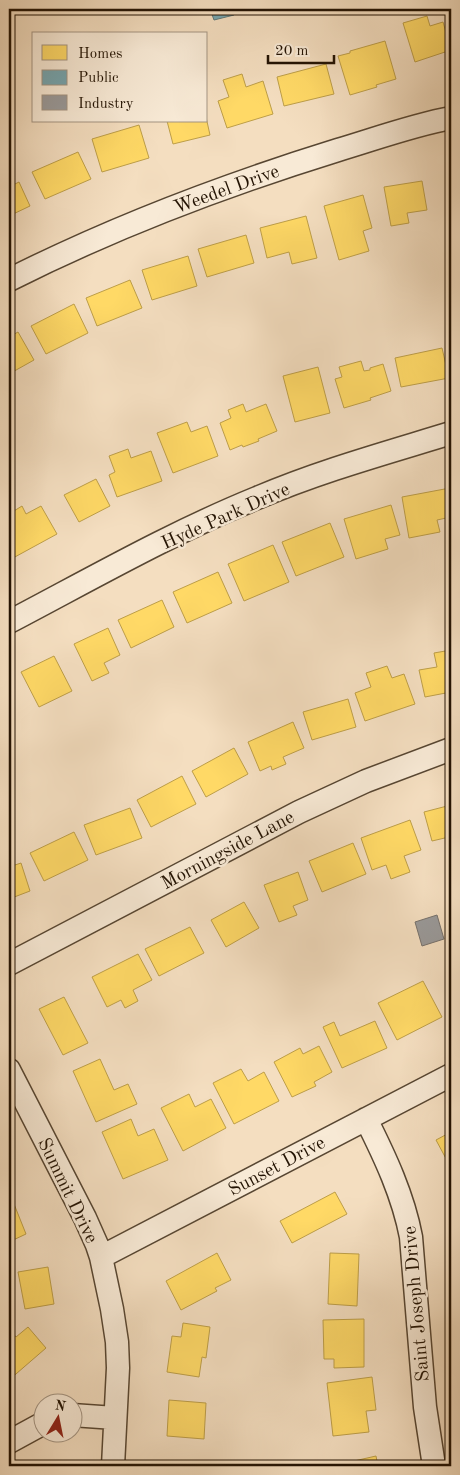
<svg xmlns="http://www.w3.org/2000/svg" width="460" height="1475" font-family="'Old Standard TT',serif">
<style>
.homes{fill:#ffd966;stroke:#bd9e48}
.public{fill:#76a5af;stroke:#5d797b}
.industry{fill:#999;stroke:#76716c}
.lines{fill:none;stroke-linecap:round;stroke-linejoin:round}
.minor-casing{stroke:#574632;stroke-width:25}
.minor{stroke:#f8ead6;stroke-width:22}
.labels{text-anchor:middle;stroke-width:5;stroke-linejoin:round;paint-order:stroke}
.street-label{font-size:19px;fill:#231303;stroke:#f8ead6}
</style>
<rect width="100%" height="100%" fill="#f4dec0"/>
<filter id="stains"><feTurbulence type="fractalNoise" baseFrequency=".004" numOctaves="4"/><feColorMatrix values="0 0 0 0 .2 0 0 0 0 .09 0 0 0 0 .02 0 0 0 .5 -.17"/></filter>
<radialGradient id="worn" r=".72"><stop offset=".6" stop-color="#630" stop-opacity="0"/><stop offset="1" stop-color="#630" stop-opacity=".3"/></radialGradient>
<path class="homes" d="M427,16L430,26L443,22L451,50L415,62L403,23Z
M385,41L396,79L376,85L377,87L350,95L338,56L350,53V51Z
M326,64L334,94L284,106L277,77Z
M242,74L246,87L263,81L273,114L227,128L218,101L229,97L223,80Z
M206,117L210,135L173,144L167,121H206Z
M139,125L149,158L102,172L92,139Z
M78,152L91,179L45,199L32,172Z
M422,181L427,210L407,213L409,223L391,226L384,187Z
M19,182L30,206L9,216V187Z
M363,195L372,228L363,231L369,251L339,260L324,206Z
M306,216L317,258L292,264L289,252L267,258L260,228Z
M246,235L254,263L207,277L198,249Z
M188,256L197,286L152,300L142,270Z
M130,280L142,308L97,326L86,298Z
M74,304L88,333L46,354L31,326Z
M18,332L34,360L9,374V337Z
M442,348L449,378L401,387L395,358Z
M361,361L364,371L370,370V368L383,364L391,391L370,398L371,400L344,408L335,379L342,377L339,367Z
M318,367L330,413L295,422L283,376Z
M243,404L246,412L266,404L277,431L258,439L259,441L243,447L242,445L230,450L220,423L231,418L228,410Z
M187,422L191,432L207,426L218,456L173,473L157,433Z
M128,449L131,458L151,451L162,481L117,497L109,475L115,472L109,456Z
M96,479L110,506L79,522L64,495Z
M450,488L451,496V517L437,520L440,532L409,538L402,497Z
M391,505L400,535L385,539L388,549L356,559L344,519Z
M22,506L26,514L41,506L57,534L13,558L9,551V514Z
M330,523L344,557L296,576L282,542Z
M273,545L289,582L244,601L228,564Z
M218,572L232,603L187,623L173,592Z
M162,600L174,627L131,648L118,620Z
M108,628L120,655L104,663L109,673L92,681L74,644Z
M451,650V692L425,697L419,670L437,667L434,653Z
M54,656L72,691L39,707L21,672Z
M387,666L392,678L404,674L415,704L365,721L355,693L371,687L366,673Z
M348,699L356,727L312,740L303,712Z
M293,722L304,748L283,757L286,764L272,770L271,766L260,771L248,742Z
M234,748L248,774L206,797L192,771Z
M182,776L196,804L151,827L137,800Z
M451,805V845L449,837L432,841L424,812Z
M130,808L142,838L96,855L84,825Z
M410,820L421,850L404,856L410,872L391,879L386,865L372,870L361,838Z
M74,832L88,860L44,881L30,853Z
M353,843L366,874L322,892L309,861Z
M21,863L30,891L9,899V867Z
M298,872L308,900L293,906L297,915L279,922L264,885Z
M244,902L259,928L226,947L211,920Z
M190,927L204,953L159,976L145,949Z
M138,954L152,980L133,990L138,1001L125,1008L121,1000L107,1007L92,977Z
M423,981L442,1017L397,1040L378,1003Z
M64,997L88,1043L63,1055L39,1009Z
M375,1021L387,1048L342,1068L323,1027L334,1022L340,1036Z
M319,1046L332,1072L314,1082L316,1086L292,1097L274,1062L300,1048L303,1054Z
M100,1059L114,1090L128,1084L137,1104L96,1122L73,1071Z
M241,1069L248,1081L264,1072L279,1101L234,1124L213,1083Z
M189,1094L195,1107L211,1099L226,1128L183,1151L161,1108Z
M131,1119L138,1136L154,1129L168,1160L123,1179L102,1132Z
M451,1132V1166H450L436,1140Z
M335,1192L347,1214L292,1243L280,1221Z
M12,1199L26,1234L9,1242V1201Z
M217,1253L231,1280L215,1288L217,1291L181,1310L166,1281Z
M330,1253L359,1254L357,1306L328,1304Z
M48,1267L54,1304L25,1309L18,1272Z
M364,1319V1367L334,1368V1359H324L323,1320Z
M183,1323L210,1327L206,1358L202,1357L199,1377L167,1372L172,1336L181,1337Z
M28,1327L46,1348L9,1380V1328L16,1337Z
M372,1377L376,1410L366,1411L369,1432L333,1436L327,1383Z
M169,1400L206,1403L204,1439L167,1436Z
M376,1456L378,1466H332Z"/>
<path class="public" d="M210,9H233L234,15L214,20Z"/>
<path class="industry" d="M437,915L444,939L422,946L415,922Z"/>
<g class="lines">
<defs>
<path id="minor" d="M9,280C114,227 225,185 338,150C375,139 413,125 451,118
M9,622C91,579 171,533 257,498C320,471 386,453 451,433
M9,964L299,812L366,781L451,749
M9,1070L85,1218L97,1245L101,1257L112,1309L117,1342L118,1368L113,1466
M366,1119C385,1157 403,1195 411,1237L425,1407L434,1466
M101,1257L451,1075
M72,1415L115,1418
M9,1442L42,1424"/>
</defs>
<use href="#minor" class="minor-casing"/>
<use href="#minor" class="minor"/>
</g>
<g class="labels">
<g class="street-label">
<text transform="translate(226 188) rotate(-20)" y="7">Weedel Drive</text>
<text transform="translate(225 515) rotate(-24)" y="7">Hyde Park Drive</text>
<text transform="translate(227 849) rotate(-28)" y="7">Morningside Lane</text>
<text transform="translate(276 1165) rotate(-28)" y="7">Sunset Drive</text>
<text transform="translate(69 1190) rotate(64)" y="7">Summit Drive</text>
<text transform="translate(415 1304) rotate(-95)" y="7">Saint Joseph Drive</text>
</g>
</g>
<rect width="460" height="1475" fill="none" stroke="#f4dec0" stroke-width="30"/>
<rect x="10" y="10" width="440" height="1455" fill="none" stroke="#231303" stroke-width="2.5"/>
<rect x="15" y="15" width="430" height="1445" fill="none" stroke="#231303"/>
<rect x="32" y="32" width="175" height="90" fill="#f8ead6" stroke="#a39482"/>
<rect x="42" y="45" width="25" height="15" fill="#ffd966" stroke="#a39482"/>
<text x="78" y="58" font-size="15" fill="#231303">Homes</text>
<rect x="42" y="70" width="25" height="15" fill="#76a5af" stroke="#a39482"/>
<text x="78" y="82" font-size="15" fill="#231303">Public</text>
<rect x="42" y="95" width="25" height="15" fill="#999999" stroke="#a39482"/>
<text x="78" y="108" font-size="15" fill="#231303">Industry</text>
<g transform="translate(58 1418) rotate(10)"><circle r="24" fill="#f8ead6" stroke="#a39482"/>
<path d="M0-4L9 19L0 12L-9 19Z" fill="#8f2418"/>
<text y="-8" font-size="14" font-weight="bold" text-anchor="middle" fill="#231303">N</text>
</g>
<path d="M268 55v8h66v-8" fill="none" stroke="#231303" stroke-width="2.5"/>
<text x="275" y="55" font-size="15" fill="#231303" stroke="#f8ead6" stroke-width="4" paint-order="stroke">20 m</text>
<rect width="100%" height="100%" filter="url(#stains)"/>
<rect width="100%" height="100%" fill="url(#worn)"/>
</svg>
